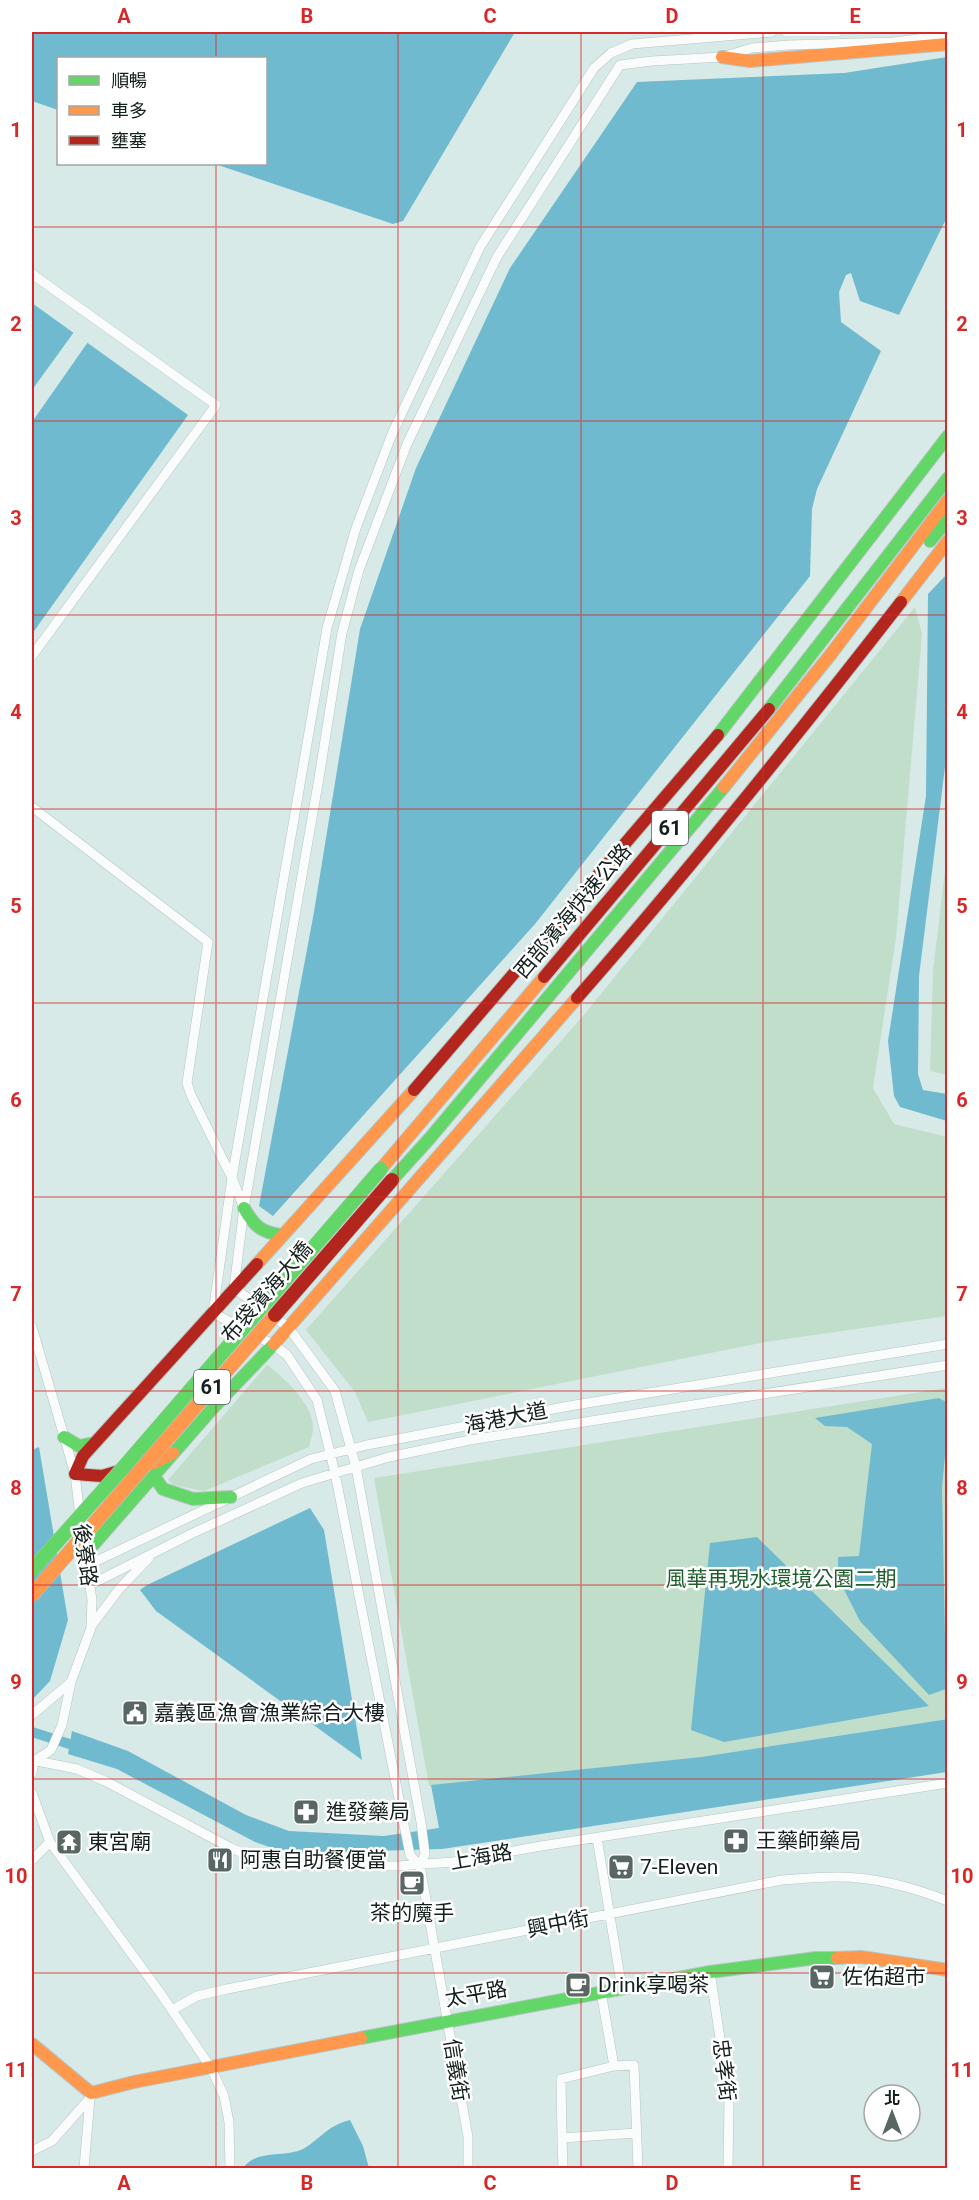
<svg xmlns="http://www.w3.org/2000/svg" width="979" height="2200" font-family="Roboto,'Noto Sans TC',sans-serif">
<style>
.green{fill:#c0dec9}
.water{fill:#6fbace}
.pier{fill:#d7eae7}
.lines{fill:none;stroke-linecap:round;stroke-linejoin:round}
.canal{stroke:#6fbace;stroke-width:10}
.street-casing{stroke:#b6c5c3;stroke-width:10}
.fast-casing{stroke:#b6c5c3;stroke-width:14}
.slow-casing{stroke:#b6c5c3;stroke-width:14}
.jam-casing{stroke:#b6c5c3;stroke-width:14}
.street{stroke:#f9fcfb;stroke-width:9}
.fast{stroke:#63d668;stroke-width:12}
.slow{stroke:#ff974d;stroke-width:12}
.jam{stroke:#b3261e;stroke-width:12}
.fast-bridge-casing{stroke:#b6c5c3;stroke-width:15;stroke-linecap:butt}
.slow-bridge-casing{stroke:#b6c5c3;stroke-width:15;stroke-linecap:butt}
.jam-bridge-casing{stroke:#b6c5c3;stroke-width:15;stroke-linecap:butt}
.fast-bridge{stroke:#63d668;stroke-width:14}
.slow-bridge{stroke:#ff974d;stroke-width:14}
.jam-bridge{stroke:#b3261e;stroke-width:14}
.grid{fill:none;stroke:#d62828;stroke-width:1.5;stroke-opacity:0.55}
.labels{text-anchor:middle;stroke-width:5;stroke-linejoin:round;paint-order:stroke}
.shield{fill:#fff;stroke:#5a6362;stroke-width:1.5}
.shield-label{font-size:20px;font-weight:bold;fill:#13201e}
.street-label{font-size:21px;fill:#13201e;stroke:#fff}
.park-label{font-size:21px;fill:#1e5f2c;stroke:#fff}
.poi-label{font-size:21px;fill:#13201e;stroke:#fff;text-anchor:start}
.neatline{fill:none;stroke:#d62828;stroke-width:2}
.grid-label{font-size:20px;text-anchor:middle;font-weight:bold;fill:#d62828}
</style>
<rect width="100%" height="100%" fill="#d7eae7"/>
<path class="green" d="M915,607L922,634L896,938L873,1088L894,1124L947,1137V1316L765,1342L368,1422L355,1392L306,1330L583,1016Z
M947,854L948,1075H947L930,1071L933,971Z
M267,1365C284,1377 315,1406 313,1429C313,1434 310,1441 309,1447L204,1491L174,1485L168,1480Z
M947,1388V1719L701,1757L429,1786L374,1478Z"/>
<path class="water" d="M32,32H515L403,221L393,224L215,164H266V58H58V110L32,101Z
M947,57V217L899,315L860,301L851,273L846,275L839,292L841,322L881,351L817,489L812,509L810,576L535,924L273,1216L259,1206L314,912L360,629L416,468L510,268L637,82L844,73Z
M32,303L188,415L32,634Z
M947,574V751L919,976L918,1074L923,1090L947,1094V1121L900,1107L894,1096L888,1041L926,796L928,594Z
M939,1398L948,1403L947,1433L942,1488L946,1689L929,1695L860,1621L838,1578V1557L859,1556L872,1444L847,1427L825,1426L815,1418Z
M39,1447L68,1620L50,1681L32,1700V1450Z
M310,1508L324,1530L362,1760L156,1611L140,1590L147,1585Z
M757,1537L929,1706L724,1742L691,1730L710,1543Z
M948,1719L947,1772L442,1849L302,1853L278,1850L255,1842L117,1769L68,1754L72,1731L128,1751L246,1815L289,1831L384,1836L439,1828L431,1785L701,1757Z
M350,2120L363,2146L369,2168H243C256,2149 284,2158 303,2149C322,2138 325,2127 350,2120Z"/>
<path class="pier" d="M74,332L88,342L32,422V390Z"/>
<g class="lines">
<path class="canal" d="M32,1732L82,1748"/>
<defs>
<path id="street" d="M786,32H837
M32,274L216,405L32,656
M32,807L208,942L187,1083L191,1095L232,1178L244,1208
M32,1327L75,1474L80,1516
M86,1566L311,1459L367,1445L569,1406L948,1344
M90,1585L191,1534L302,1483L389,1457L470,1440L948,1365
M92,1625L120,1588L149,1558
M32,1715L71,1682
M32,1760L77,1769L107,1782L231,1848L255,1858L287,1865L398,1866L453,1862L541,1846L948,1783
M32,1773L34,1761L51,1750L62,1725L71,1682L91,1628L92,1600L86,1562
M32,1793L50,1842L161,1994L211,2068L224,2096L229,2122L230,2168
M597,1838L622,1989
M32,1860L50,1842
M420,1866L425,1854L421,1822L356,1467L335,1391L289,1328L234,1288L244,1208L319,778L342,633L359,570L407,444L497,257L620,65L652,61L722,57L752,48L788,45L894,42L948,35
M420,1866L410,1855L335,1473L317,1400L287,1355L272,1344L213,1313L232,1178L327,628L356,528L392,434L480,247L594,68L611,53L632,44L772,32
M420,1866L468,2137V2168
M710,1972L729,2098L728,2168
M601,1992L614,2066
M172,2010L197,1996L227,1989L782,1880C799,1879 817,1877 834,1877C872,1876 912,1887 948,1901
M562,2138L561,2079L614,2066L634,2065L638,2168
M32,2151L52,2141L90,2098
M84,2168L90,2098
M563,2168L562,2138L636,2133"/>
<path id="fast" d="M930,541L948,519
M769,709L948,478
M718,735L948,436
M392,1180L430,1138L724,787
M244,1208C254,1226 262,1233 282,1235
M64,1437L79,1446L94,1443
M154,1476L163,1489L193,1499L231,1497
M87,1552L213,1408L274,1344
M361,2038L710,1972L816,1958H837"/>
<path id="slow" d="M722,57L750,61L948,44
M901,602L948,541
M724,787L831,654L948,500
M381,1169L544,977
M257,1264L414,1090
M274,1344L577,998
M145,1465L154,1463L173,1453
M837,1958L861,1957L948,1970
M32,2044L91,2093L134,2082L361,2038"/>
<path id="jam" d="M544,977L769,709
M577,998C690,869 796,737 901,602
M414,1090L718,735
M119,1471L102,1476L75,1474L83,1456L257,1264"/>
</defs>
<use href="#street" class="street-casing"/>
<use href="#fast" class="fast-casing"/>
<use href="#slow" class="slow-casing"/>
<use href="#jam" class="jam-casing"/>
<use href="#street" class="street"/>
<use href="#fast" class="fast"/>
<use href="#slow" class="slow"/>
<use href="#jam" class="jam"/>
<defs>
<path id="fast-bridge" d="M32,1570L123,1468L381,1169"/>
<path id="slow-bridge" d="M32,1595L275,1315"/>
<path id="jam-bridge" d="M275,1315L392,1180"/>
</defs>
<use href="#fast-bridge" class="fast-bridge-casing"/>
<use href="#slow-bridge" class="slow-bridge-casing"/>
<use href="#jam-bridge" class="jam-bridge-casing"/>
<use href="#fast-bridge" class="fast-bridge"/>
<use href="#slow-bridge" class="slow-bridge"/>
<use href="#jam-bridge" class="jam-bridge"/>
</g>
<path class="grid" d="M216,32V58M398,32V2168M581,32V2168M763,32V2168M216,164V2168M32,227H948M32,421H948M32,615H948M32,809H948M32,1003H948M32,1197H948M32,1391H948M32,1585H948M32,1779H948M32,1973H948"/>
<defs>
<symbol id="civic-square" viewBox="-11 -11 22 22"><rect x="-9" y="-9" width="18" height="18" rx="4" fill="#586764" stroke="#fff"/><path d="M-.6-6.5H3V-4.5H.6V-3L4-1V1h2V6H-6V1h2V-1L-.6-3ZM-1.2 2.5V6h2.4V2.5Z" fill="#fff"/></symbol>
<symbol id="pharmacy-square" viewBox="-11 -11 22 22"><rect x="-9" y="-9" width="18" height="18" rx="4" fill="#586764" stroke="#fff"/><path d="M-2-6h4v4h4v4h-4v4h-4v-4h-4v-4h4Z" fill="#fff"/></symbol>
<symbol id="temple-square" viewBox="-11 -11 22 22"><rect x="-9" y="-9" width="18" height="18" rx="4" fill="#586764" stroke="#fff"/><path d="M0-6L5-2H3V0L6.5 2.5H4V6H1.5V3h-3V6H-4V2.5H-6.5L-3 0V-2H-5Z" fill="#fff"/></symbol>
<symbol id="restaurant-square" viewBox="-11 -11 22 22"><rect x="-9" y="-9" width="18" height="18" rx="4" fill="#586764" stroke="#fff"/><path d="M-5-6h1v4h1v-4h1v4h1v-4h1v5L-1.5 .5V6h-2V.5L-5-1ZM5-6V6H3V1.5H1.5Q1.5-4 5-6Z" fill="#fff"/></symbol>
<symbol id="supermarket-square" viewBox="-11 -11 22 22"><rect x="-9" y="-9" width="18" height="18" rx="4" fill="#586764" stroke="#fff"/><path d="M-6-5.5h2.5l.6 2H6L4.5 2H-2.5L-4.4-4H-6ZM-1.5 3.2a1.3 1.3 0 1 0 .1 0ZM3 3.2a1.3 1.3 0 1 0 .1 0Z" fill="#fff"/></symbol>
<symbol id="cafe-square" viewBox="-11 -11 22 22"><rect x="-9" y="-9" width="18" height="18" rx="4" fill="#586764" stroke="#fff"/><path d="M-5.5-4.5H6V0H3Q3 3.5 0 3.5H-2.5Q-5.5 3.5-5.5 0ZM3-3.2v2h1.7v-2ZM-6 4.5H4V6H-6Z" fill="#fff"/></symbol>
</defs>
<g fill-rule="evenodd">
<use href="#civic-square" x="120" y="1698" width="30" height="30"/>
<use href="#pharmacy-square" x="291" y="1797" width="30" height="30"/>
<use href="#pharmacy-square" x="721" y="1826" width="30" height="30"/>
<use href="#temple-square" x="54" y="1827" width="30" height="30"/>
<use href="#restaurant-square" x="205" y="1845" width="30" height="30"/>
<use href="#supermarket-square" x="606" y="1852" width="30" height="30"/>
<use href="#cafe-square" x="397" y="1868" width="30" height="30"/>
<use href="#supermarket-square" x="807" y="1962" width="30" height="30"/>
<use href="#cafe-square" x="563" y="1970" width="30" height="30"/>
</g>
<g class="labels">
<g class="shield">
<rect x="652" y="811" width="36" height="34" rx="4.5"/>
<rect x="194" y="1370" width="36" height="34" rx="4.5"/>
</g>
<g class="shield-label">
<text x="670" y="835">61</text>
<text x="212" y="1394">61</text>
</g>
<g class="street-label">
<text transform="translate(573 911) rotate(-50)" y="7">西部濱海快速公路</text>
<text transform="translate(267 1292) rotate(-49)" y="7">布袋濱海大橋</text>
<text transform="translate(506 1418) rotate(-11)" y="7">海港大道</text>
<text transform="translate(85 1555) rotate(82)" y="7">後寮路</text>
<text transform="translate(481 1857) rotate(-10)" y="7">上海路</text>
<text transform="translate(558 1924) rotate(-11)" y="7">興中街</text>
<text transform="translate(476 1994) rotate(-10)" y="7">太平路</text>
<text transform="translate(456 2070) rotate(81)" y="7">信義街</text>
<text transform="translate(724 2070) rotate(83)" y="7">忠孝街</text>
</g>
<g class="park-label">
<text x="781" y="1586">風華再現水環境公園二期</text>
</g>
<g class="poi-label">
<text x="154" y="1720">嘉義區漁會漁業綜合大樓</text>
<text x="326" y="1819">進發藥局</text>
<text x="756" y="1848">王藥師藥局</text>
<text x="88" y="1849">東宮廟</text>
<text x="240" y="1867">阿惠自助餐便當</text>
<text x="640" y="1874">7-Eleven</text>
<text x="412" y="1920" text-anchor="middle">茶的魔手</text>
<text x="842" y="1984">佐佑超市</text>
<text x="598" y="1992">Drink享喝茶</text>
</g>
</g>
<rect width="979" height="2200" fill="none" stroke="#ffffff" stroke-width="66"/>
<rect x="57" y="57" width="210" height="108" fill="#ffffff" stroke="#a1a6a5" stroke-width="1.5"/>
<rect x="69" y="76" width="30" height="9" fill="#63d668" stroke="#a1a6a5" stroke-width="1.5"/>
<text x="111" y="87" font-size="18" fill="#13201e">順暢</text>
<rect x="69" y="106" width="30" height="9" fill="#ff974d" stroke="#a1a6a5" stroke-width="1.5"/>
<text x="111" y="117" font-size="18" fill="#13201e">車多</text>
<rect x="69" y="136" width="30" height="9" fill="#b3261e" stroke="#a1a6a5" stroke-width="1.5"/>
<text x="111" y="147" font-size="18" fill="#13201e">壅塞</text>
<g transform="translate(892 2113)"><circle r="28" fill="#ffffff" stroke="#a1a6a5" stroke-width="1.5"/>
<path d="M0-4.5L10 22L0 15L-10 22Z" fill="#586764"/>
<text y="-9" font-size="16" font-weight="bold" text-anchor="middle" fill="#13201e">北</text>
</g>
<rect x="33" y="33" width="913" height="2134" class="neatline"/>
<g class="grid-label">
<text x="124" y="23">A</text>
<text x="307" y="23">B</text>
<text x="490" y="23">C</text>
<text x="672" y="23">D</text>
<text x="855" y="23">E</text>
<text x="16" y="137">1</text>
<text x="962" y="137">1</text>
<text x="16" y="331">2</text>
<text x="962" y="331">2</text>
<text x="16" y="525">3</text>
<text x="962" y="525">3</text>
<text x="16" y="719">4</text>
<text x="962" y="719">4</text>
<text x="16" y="913">5</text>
<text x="962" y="913">5</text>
<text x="16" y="1107">6</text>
<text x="962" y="1107">6</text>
<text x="16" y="1301">7</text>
<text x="962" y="1301">7</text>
<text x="16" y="1495">8</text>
<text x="962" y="1495">8</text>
<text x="16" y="1689">9</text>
<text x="962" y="1689">9</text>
<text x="16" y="1883">10</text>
<text x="962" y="1883">10</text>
<text x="16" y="2077">11</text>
<text x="962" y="2077">11</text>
<text x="124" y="2190">A</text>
<text x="307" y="2190">B</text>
<text x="490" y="2190">C</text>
<text x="672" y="2190">D</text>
<text x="855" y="2190">E</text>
</g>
</svg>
